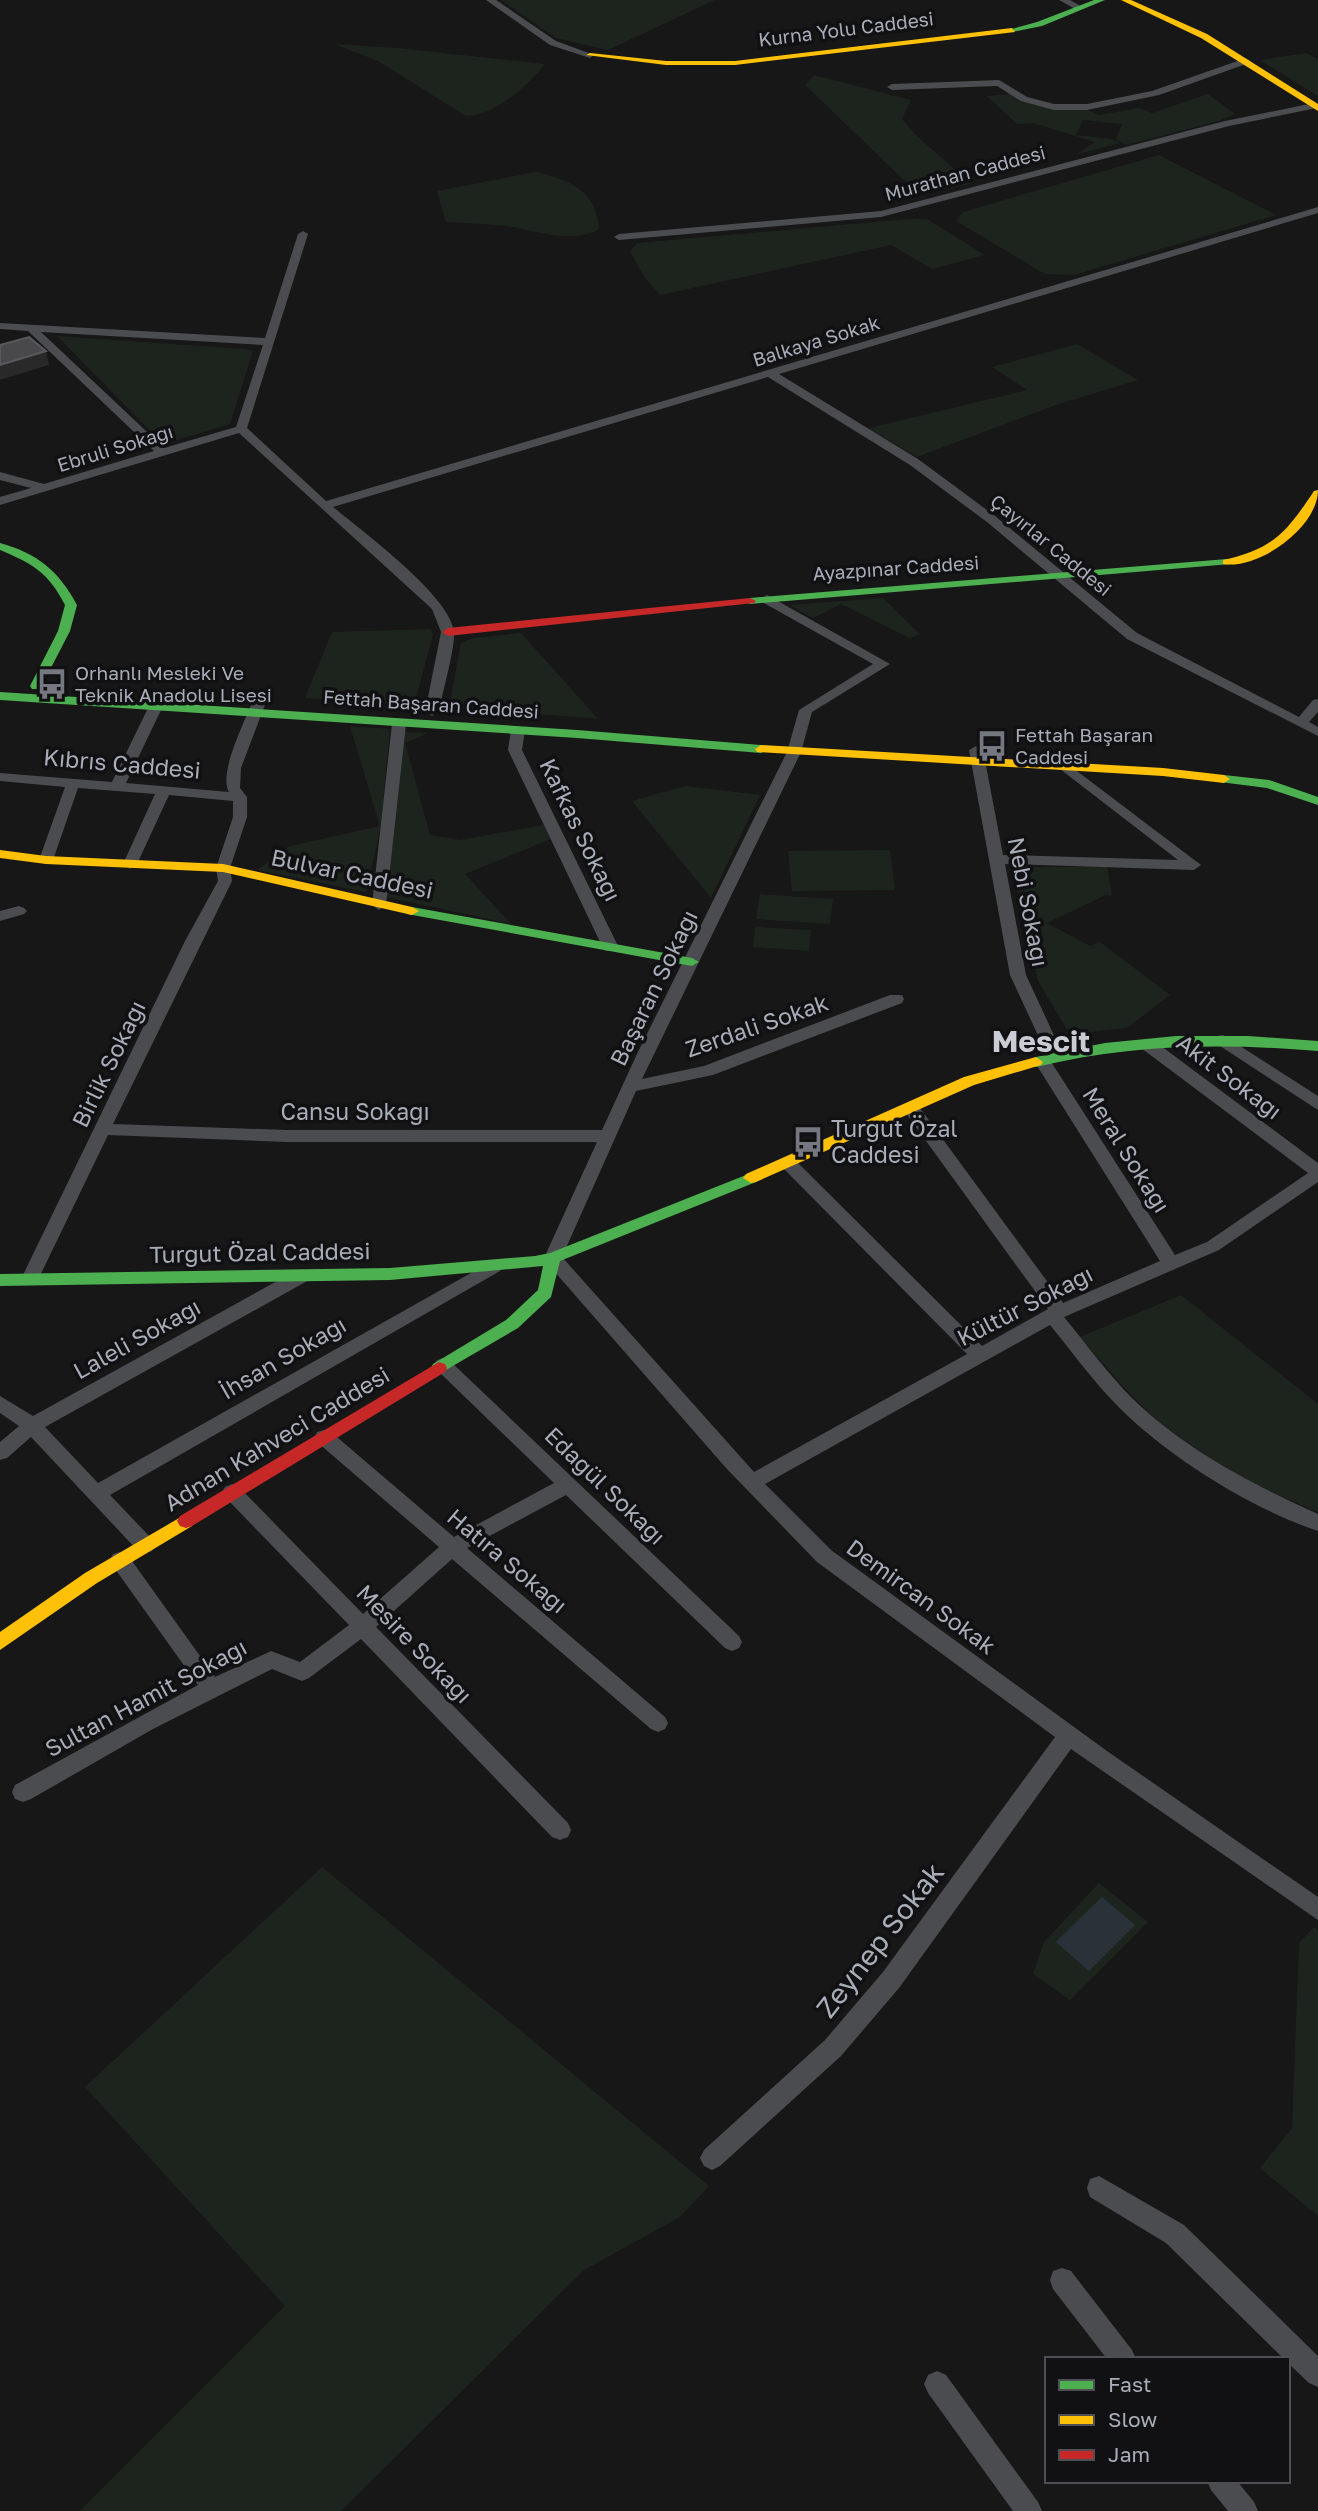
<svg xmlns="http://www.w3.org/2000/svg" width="1318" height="2511" font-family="'Golos Text',sans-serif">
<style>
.green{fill:#1d241e}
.water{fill:#2a3239}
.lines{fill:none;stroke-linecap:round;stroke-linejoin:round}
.street{fill:#4b4c50;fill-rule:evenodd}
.fast{fill:#4caf50;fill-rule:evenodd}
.slow{fill:#ffc107;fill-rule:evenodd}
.jam{fill:#c62828;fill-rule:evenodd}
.shaded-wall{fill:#29292a}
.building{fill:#49494c;stroke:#58595d;stroke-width:2}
.labels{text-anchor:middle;stroke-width:7;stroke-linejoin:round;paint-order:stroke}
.far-street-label{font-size:19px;fill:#a8adb8;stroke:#111113}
.far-poi-label{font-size:19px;fill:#a8adb8;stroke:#111113;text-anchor:start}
.street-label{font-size:23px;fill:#a8adb8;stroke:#111113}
.poi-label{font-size:23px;fill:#a8adb8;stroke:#111113;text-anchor:start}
.near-street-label{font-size:28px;fill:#a8adb8;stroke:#111113}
.district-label{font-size:30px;font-weight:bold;fill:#c9ccd4;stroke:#111113}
</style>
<rect width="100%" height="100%" fill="#171717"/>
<path class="green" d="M501,0H715L608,50L556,38Z
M334,44L397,48L545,64C527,86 496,115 466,116L378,61Z
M1306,53L1318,59V96L1260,60Z
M814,75L911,100L902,119L916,135L971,184C950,189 929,194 909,185L805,85Z
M1011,94L1031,103L1084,108L1099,115L1139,108L1152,113L1208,94L1235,114L1219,121L1126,145L1116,139L1122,124L1083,120L1076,135L1112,139L1120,143L1075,155L1095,142L1033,123L1017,124L987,96Z
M1159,155L1276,215L1074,275L1045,274L956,221L963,212Z
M536,172C569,180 597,190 599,229C572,245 535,230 507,226C487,224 466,223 446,222L437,191Z
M909,219H927L985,255L932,269L891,245L660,295L643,275L630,251L637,243Z
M57,336L245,349L253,351L230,424L163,444Z
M1077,344L1138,380L1056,405L917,457L869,428L1027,390L992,367Z
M883,598L920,634L910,638L841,604L813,618L789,605Z
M431,629L433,635L414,705L305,698L332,632Z
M521,633L598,719H599L449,707L461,643L473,638Z
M350,726L390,729L381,826L366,892L257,870L290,846L380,826Z
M403,732L428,733L405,743L430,835L460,840L544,825L551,839L465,874L511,924L386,897Z
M685,786L760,795L711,898L632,801Z
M890,850L895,890L792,891L788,851Z
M1012,867H1107L1112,895H1106L1047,923L1090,946L1100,942L1170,995L1127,1028L1078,1033L1066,1028L1038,981Z
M760,894L833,899L830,924L756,919Z
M755,927L811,930L809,951L753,947Z
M1181,1295L1318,1404V1512C1268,1492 1221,1467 1177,1435C1140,1409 1110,1371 1080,1337Z
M322,1867L709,2186L680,2217L584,2270L341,2511H80L285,2306L85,2087Z
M1099,1883L1148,1922L1070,2000L1033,1974L1044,1942Z
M1314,1927L1318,1930V2216L1260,2168L1292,2128L1299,1943Z"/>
<path class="water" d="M1102,1897L1135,1925L1089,1971L1056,1942Z"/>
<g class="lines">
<path class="street" d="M486,0H496L556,41L594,55L590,58L550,45Z
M1059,0H1070L1084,8L1077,10Z
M1246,58L1250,61L1249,63L1159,95L1087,110H1054L1021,101L997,86L892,90L887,87L892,84L999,80L1027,97L1054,104H1087L1152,91Z
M1314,103L1318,105L1317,108L1229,126L881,217L619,240L614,237L619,234L881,211L1225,121Z
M1318,207V213L779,374L918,459L995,516L1137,633L1299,717L1313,700L1318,699V712L1309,722L1318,727V736L1127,639L987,522L910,465L768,377L333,507C361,530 453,598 454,633C455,649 442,693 439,712L432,716L425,712L441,632L432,609L239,433L0,505V497L31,488L0,480V472L44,484L154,451L28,331L0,329V323L265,338L298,234L303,231L308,234L247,428L326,501ZM41,332L263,345L236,427L164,448Z
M767,595L890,664L812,712L801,752L642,1079L704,1066L890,995H902L904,999L902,1003L713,1075L636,1091L562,1257L754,1472L967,1354L782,1167L780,1163L782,1159H794L982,1346L1048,1309L905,1112L903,1108L905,1104H917L1063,1303L1160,1261L1034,1061L1036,1057H1048L1175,1255L1207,1242L1308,1173L1141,1048L1139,1044L1141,1040H1153L1318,1163V1182L1219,1250L1064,1317C1087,1345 1108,1374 1133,1399C1186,1450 1252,1484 1318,1514V1531C1249,1508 1161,1453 1111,1399C1089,1376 1070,1349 1050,1325L765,1484L831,1550L1107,1751L1318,1897V1920L1071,1749L899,1988L841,2056L720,2166L712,2170L704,2166L700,2158L704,2150L825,2040L883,1972L1055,1737L817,1562L726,1468L547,1263L544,1258L597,1142H287L108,1135L36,1284H24L21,1279L185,941L218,881L216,868L233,817V801L169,795L137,864L130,869L123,864L155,794L78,788L53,860L46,864L39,860L65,787L0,781V773L112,782L148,708L155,704L162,708L126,783L229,792C218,773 245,722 252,702L259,698L266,702L241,768L240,788L247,797V817L230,868L232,881L113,1124L287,1130H602L637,1054L787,752L799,710L873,664L762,602L761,599Z
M399,720L406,724L386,905L379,910L372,905L392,724Z
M518,726L525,730L522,750L619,948L616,951H606L603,948L508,750L511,730Z
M976,746L983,750L1003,855L1178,860L1060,769L1058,766L1065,762L1201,865L1194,870L1005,864L1026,975L1064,1057L1056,1062L1048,1057L1010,975L969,750Z
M19,906L24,908L27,911L24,914L0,921V911Z
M1223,1035L1318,1096V1110L1217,1044L1215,1040L1217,1036Z
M494,1260L500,1261L503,1266L500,1271L110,1495L152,1539L155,1545L152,1551L145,1553L138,1551L31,1437L7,1458L0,1460V1442L19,1426L0,1413V1396L33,1416L297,1270H309L312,1275L309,1280L45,1427L98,1483Z
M443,1358L449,1360L739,1636L742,1642L739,1648L732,1651L725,1648L566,1495L467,1548L665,1717L668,1723L665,1729L658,1732L651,1729L452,1559L376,1627L568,1823L571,1830L568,1837L560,1840L552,1837L361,1639L309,1678L302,1681L272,1669L153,1729L31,1799L23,1802L15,1799L12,1792L15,1785L198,1685L113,1566L110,1560L113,1554L120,1552L127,1554L215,1677L271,1651L300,1662L349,1625L225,1497L222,1492L225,1487L232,1484L239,1487L363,1614L439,1547L317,1442L315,1437L317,1432L324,1430L331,1432L454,1537L554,1483L437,1370L434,1365L437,1360Z
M1099,2176L1184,2225L1318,2356V2387L1309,2383L1288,2363V2359H1284L1166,2243L1090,2197L1087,2188L1090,2179Z
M1062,2268L1071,2271L1132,2350L1136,2359H1107L1053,2289L1050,2280L1053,2271Z
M937,2371L946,2375L1038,2502L1042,2511H1013L928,2393L924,2384L928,2375Z
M1207,2481H1237L1254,2502L1258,2511H1228L1211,2490Z"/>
<path class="fast" d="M1094,0H1105L1042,26L1012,32L1008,30L1037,22Z
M0,543C37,553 59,571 77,605L70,631L40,689H32L30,686L58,631L65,605C48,572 33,564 0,550Z
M1227,559L1231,560V564L750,604L744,601L750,598Z
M0,692L577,730L761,745L767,749L761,753L577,738L0,700Z
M1224,775L1269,780L1318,797V805L1267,788L1220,782L1218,779Z
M412,907L692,958L699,962L692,966L407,914L405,911Z
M1176,1036H1248L1318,1041V1051C1222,1043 1130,1044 1036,1067L1029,1062L1036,1057L1105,1043Z
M751,1173L756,1174L759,1178L756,1182L560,1261L551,1297L518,1328L439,1374L433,1372L431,1368L433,1364L506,1320L538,1290L543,1266L390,1280L0,1286V1274L390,1268L535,1256L550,1253Z"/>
<path class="slow" d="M1121,0H1131L1207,34L1318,104V111L1201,38Z
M1012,28L1015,32L735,65H666L586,55L590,53L666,61H735Z
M1318,490C1318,527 1259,570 1223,564V560C1273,549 1286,533 1314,491Z
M761,745L1163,768L1224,775L1230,779L1224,783L1163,776L757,752L755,749Z
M0,850L46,856L223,864L412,907L419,911L412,915L223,872L46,864L0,858Z
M1036,1057L1043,1062L1041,1065L974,1085L756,1182L751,1183L743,1178L746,1174L964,1077Z
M186,1514L192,1516L195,1521L192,1526L97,1583L0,1650V1632L85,1573Z"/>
<path class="jam" d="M750,598L756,601L754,603L448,636L442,632L448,628Z
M439,1362L445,1364L447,1368L445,1372L192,1526L186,1528L180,1526L177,1521L180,1516Z"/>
</g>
<path class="shaded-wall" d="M46,351L49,365L0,380V365Z"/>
<path class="building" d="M29,337L46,351L0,365V345Z"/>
<defs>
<symbol id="bus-bare" viewBox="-9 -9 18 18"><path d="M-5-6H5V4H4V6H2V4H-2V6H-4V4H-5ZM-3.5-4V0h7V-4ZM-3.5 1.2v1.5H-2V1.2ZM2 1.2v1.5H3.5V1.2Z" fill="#757880" stroke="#111113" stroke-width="2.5" paint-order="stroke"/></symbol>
</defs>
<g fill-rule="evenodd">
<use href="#bus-bare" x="30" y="662" width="44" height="44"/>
<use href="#bus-bare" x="970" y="724" width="44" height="44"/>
<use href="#bus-bare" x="786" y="1120" width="44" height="44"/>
</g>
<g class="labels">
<g class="far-street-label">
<text transform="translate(846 29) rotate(-7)" y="7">Kurna Yolu Caddesi</text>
<text transform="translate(965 173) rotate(-15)" y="7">Murathan Caddesi</text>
<text transform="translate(816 341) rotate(-17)" y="7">Balkaya Sokak</text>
<text transform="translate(115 448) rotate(-17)" y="7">Ebruli Sokağı</text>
<text transform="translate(1051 545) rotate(39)" y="7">Çayırlar Caddesi</text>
<text transform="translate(896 568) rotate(-4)" y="7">Ayazpınar Caddesi</text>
<text transform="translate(431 704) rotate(4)" y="7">Fettah Başaran Caddesi</text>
</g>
<g class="far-poi-label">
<text x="75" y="680">Orhanlı Mesleki Ve<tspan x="75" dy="22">Teknik Anadolu Lisesi</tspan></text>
<text x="1015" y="742">Fettah Başaran<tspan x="1015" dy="22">Caddesi</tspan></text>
</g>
<g class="street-label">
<text transform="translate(122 764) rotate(5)" y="8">Kıbrıs Caddesi</text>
<text transform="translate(580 830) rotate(64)" y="8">Kafkas Sokağı</text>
<text transform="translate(352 874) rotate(12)" y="8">Bulvar Caddesi</text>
<text transform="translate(1028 902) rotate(79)" y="8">Nebi Sokağı</text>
<text transform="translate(654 988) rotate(-64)" y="8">Başaran Sokağı</text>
<text transform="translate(757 1026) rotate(-19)" y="8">Zerdali Sokak</text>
<text transform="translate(109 1064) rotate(-64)" y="8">Birlik Sokağı</text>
<text transform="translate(1229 1077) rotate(37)" y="8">Akit Sokağı</text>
<text x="355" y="1120">Cansu Sokağı</text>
<text transform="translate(1126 1150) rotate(58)" y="8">Meral Sokağı</text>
<text transform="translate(260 1253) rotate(-1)" y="8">Turgut Özal Caddesi</text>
<text transform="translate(1025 1306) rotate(-27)" y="8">Kültür Sokağı</text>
<text transform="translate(137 1339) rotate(-29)" y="8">Laleli Sokağı</text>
<text transform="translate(283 1358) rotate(-30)" y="8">İhsan Sokağı</text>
<text transform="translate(277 1439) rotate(-31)" y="8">Adnan Kahveci Caddesi</text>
<text transform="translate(605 1486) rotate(44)" y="8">Edagül Sokağı</text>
<text transform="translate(507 1561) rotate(40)" y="8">Hatıra Sokağı</text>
<text transform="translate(921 1597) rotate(36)" y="8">Demircan Sokak</text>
<text transform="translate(414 1644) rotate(46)" y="8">Mesire Sokağı</text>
<text transform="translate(146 1698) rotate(-28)" y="8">Sultan Hamit Sokağı</text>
</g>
<g class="poi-label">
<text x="831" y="1137">Turgut Özal<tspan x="831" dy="26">Caddesi</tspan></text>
</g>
<g class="near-street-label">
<text transform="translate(880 1940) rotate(-52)" y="10">Zeynep Sokak</text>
</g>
<g class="district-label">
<text x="1041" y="1052">Mescit</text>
</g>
</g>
<rect x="1045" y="2357" width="245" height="126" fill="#111113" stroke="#4d4f55" stroke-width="2"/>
<rect x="1059" y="2380" width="35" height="10" fill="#4caf50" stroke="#4d4f55" stroke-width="2"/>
<text x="1108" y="2392" font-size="21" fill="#a8adb8">Fast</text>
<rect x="1059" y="2415" width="35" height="10" fill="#ffc107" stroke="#4d4f55" stroke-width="2"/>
<text x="1108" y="2427" font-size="21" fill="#a8adb8">Slow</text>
<rect x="1059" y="2450" width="35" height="10" fill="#c62828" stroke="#4d4f55" stroke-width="2"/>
<text x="1108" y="2462" font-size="21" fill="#a8adb8">Jam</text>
</svg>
